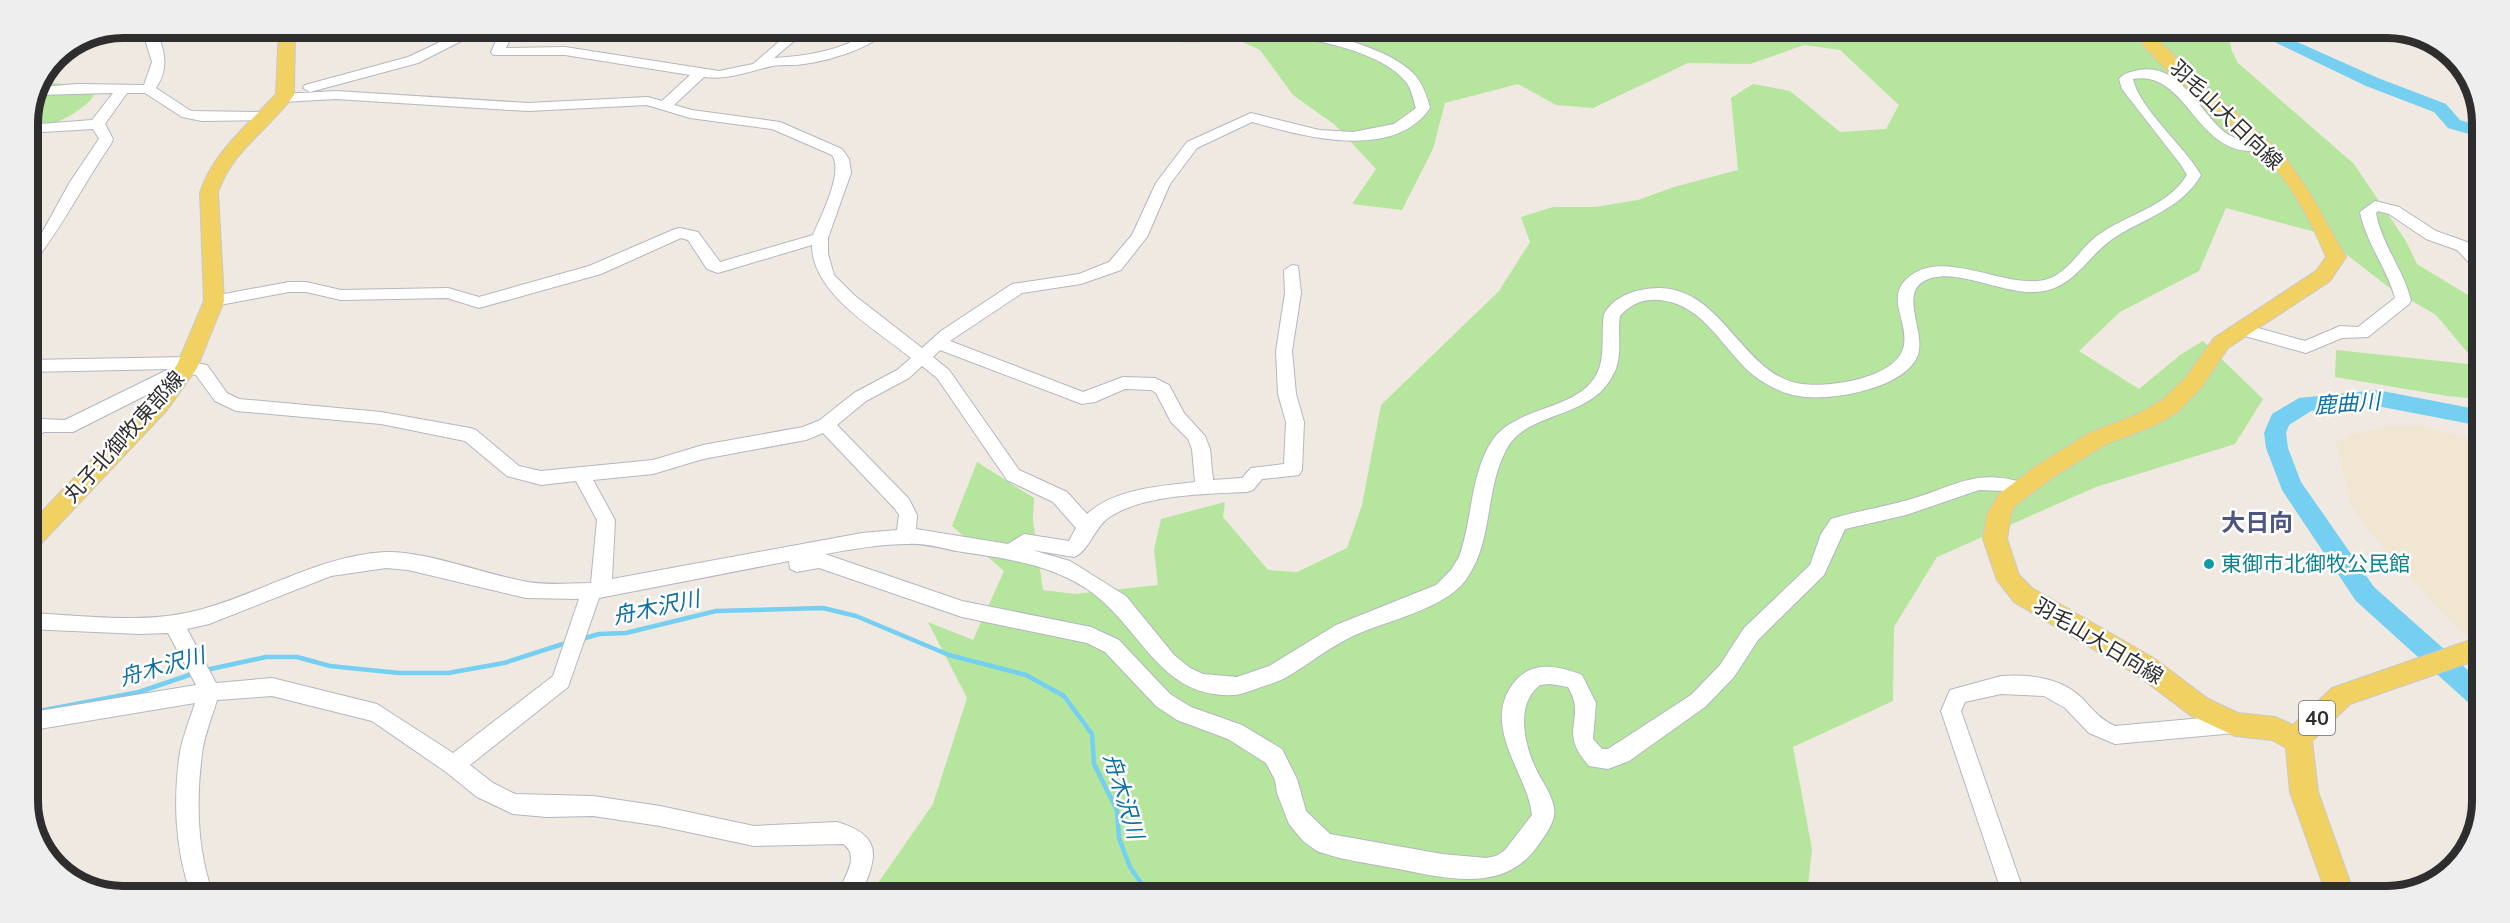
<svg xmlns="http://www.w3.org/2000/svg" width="2510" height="923" font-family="Mulish,'Noto Sans JP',sans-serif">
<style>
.education{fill:#f0e6d1}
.green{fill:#b6e59e}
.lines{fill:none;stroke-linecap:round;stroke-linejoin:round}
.stream{stroke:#75cff0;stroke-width:4.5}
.river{fill:#75cff0;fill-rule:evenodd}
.minor-casing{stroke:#b4b7c1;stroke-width:2}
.major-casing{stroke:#c9c9c9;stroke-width:2}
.minor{fill:#fff;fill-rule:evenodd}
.major{fill:#f2d163;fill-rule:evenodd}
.culture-dot{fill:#0f9aa8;stroke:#fff;stroke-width:2}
.labels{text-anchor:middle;stroke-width:5;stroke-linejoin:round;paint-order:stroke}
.shield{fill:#fff;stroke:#6d6d6d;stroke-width:1.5}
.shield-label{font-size:20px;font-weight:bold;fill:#2e2e2e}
.street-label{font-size:21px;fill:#2e2e2e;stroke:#fff}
.culture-label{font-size:21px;fill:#0d838f;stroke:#fff;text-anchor:start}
.water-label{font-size:22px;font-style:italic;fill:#0d6fa3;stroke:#fff}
.quarter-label{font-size:24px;font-weight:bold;fill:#4d5680;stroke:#fff}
.rim{fill:none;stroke:#2e2e2e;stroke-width:8}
</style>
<rect width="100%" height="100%" fill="#efe9e1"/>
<path class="education" d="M2388,426H2421L2481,442L2479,638L2466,635L2437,607L2364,525L2350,502L2336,443L2353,434Z"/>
<path class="green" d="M1140,29L2229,32L2231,49L2238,63L2354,164L2406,241L2417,264L2481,303V399L2447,396L2335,377L2336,350L2478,365L2436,315L2387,286L2319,233L2226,208L2199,271L2120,312L2079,351L2139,389L2180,355L2203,341L2263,399L2235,444L2096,487L1937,557L1894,627L1893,701L1793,747L1812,849L1807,895L871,893L933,804L967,698L928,622L973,640L1004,571L952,526L977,462L1034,498L1033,520L1043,590L1075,594L1158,585L1154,550L1161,519L1225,502L1223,517L1268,570L1297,572L1347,548L1362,505L1381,405L1499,291L1530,242L1521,217L1553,207H1595L1638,200L1674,187L1738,170L1731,98L1753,84L1790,91L1840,132L1886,129L1899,105L1840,50L1804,45L1750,64L1688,63L1593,108L1556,105L1518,84L1445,103L1433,149L1402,210L1352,204L1376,169L1335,125L1293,95L1260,50L1223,33Z
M43,82L97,87C94,110 47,126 27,136V116Z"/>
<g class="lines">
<path class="stream" d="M582,639L599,634L626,633L716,611L823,608L856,616L949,655L1026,675L1064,696L1092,734L1094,764L1117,810L1119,838L1130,867L1141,883L1155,893
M206,670L266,657H297L330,666L399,673H448L504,663L566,643
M34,712L139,692L195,673"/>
<path class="river" d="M2254,32H2275L2378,78L2446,104L2460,120L2483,127V138L2448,128L2434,112L2366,86Z
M2377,390L2481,410V426L2377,406L2311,411L2289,425L2286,433L2288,448L2301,482L2374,587L2479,680V707L2470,704L2356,601L2282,490L2266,448L2264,433L2272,414L2299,398Z"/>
<defs>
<path id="minor" d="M148,27H161L157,33C166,53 168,70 156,88L191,111L264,112L271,116L264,120L202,121L182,117L145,93H127L105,124L113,139L111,144C84,183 63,226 33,264L27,265V249L43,231L70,182L99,139L93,129L27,133V125L92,120L113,93L37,95L41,87L77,84L144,85L152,62L143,33Z
M470,28H487L418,63L310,92L303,88L305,85L408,57Z
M502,28H515L506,48L565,47L719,71L753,64L794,29H808L774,58C798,56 821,54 844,45C863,38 867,29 888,29C874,48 827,61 804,64C793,66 782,64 772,66C747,72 729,80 704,77L674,105L692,110L780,122L842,149L849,159L851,173L828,238V254L834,275L854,295L922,348L941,331L1012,284L1079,274L1109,262L1132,235L1156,183L1187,142L1251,113L1319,130L1353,132L1394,124L1416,108C1413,99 1412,90 1406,82C1381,50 1299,34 1260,35C1229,36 1172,52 1147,29C1165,29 1183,34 1201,34C1233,33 1265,26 1297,30C1331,34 1391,49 1415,75C1423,85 1427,96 1430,108C1393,162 1303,136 1252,122L1197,148L1170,184L1147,237L1121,270L1081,284L1022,293L950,341L1083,392L1123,377L1155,378L1169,385L1184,413L1205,436L1210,449L1213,480L1242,478L1251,468L1284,464L1286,422L1278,394L1276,351L1285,293L1284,270L1292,265L1298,266L1301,293L1292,351L1296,394L1304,422L1302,470L1299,475L1262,479L1253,490L1247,492C1207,494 1140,494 1107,519C1094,529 1088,552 1074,557L1032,550L1070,561L1126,596L1174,655L1190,668L1203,674L1237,677L1269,666L1336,625L1436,585L1451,570L1459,557C1473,519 1470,471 1494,438C1520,404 1583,411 1599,369C1605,352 1601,332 1604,314C1612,300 1626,293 1641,290C1720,272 1738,376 1802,384C1829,388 1900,378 1904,344C1908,320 1884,296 1910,276C1943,250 2000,285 2038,281C2063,279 2074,257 2091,241C2119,215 2166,210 2187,175L2181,165L2122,89L2119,79C2125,72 2131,72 2139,70C2179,63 2198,109 2222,130C2241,147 2266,138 2273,146C2268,152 2259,151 2251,151C2195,151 2186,70 2133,79C2139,108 2185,147 2201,175C2181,210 2143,218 2111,240C2084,260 2073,290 2035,292C2003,294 1957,268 1928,279C1896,292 1928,333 1917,357C1903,389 1828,402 1798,396C1781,393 1766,385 1753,375C1722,349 1705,305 1660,300C1643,299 1632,303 1620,316C1617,334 1623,356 1614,373C1592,421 1527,409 1506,450C1484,492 1494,542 1465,581C1444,609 1385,621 1353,636C1329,647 1308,665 1285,678C1276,683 1265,685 1256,689C1249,691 1242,694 1235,695C1158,699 1142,626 1087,589C1048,563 1002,558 956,551C941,548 925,543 909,544C881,544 853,549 825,554L962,601L1091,627L1119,640L1170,694L1191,707L1242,725L1282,749L1297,779L1306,811L1330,834L1442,854L1486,858L1496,856L1505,850L1532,815C1528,773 1477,723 1517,679C1536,660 1561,667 1582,675L1596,703L1593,739L1602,749H1608L1691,695L1720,665L1744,628L1810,565L1821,534L1831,519C1857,511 1883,507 1908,500C1958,486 1974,467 2028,484L2031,489L2028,494L2022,496L2006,491L1979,490L1906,515L1845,529L1824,575L1758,640L1734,677L1705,707L1629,761L1608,769L1589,766C1556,729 1588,721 1568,687L1550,684L1540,685C1515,704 1524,744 1536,769C1542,782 1557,801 1554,816C1552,826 1543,839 1536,848C1502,895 1442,877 1393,868C1368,863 1340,860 1317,851L1303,841L1289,824L1277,793L1275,780L1266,763L1228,739L1177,720L1156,706L1105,652L1087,643L962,617L819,568L797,572L790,569L789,561L599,598L568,687L470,765L493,783L515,794L593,796L660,806L754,826L837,822C881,835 879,855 861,893H838C844,877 861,856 843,844L754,846L660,826L593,816L547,817L513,814L477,797L446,772L372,721L272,696L217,700C212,717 204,736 202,754C196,800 197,848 212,891H190C175,848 173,798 180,752C183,736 190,719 195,703L27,731V713L196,685L168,633L140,634L27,629V613C83,615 144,625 199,610C263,593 318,556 385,552C422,550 485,574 523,581C544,586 569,583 591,583L597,520L576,481L541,485L507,476L465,441L381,424L236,411L215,401L196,375L188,374L73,432H44L27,443V426L41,419L65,420L169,369L27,372V360L188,357L196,363L207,365L227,393L239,399L381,412L470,428L476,430L519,466L541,471L653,460L703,445L803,427L820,420L854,393L897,370L911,358C877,330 812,294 812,245L718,273L707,269L688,240L681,238L601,274L479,308L447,298L341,300L306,292H289L214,306L208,305L206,301L208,297L289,282H306L341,290L448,288L479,297L589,266L675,229L680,228L698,232L720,262L813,235C821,216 844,172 832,155L772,129L690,118L647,105L528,111L336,99L282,102L275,98L282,94L336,91L528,103L648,97L662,101L690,75L565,55H493L491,52ZM940,350L1082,404L1095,402L1125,389L1151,390L1156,393L1171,422L1188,439L1192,449L1195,482C1159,486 1114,489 1087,514L1067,492L1019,470L949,370L933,357ZM922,366L937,378L1007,480L1053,502L1076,528L1069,541L1024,534L1008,544L916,529L917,515L909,499L837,425L866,401L909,378ZM823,433L895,509L899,515L897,530L862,533L612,579L615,520L593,480L653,474L703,459L806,440ZM386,568L408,570L526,598L579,599L553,676L453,753L377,704L272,678L216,683L187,629L209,624L331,576Z
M2375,201L2399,207L2436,231L2467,242L2482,257V271L2476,270L2457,250L2426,239L2389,214L2378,211L2376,213C2382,245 2403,269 2411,300L2409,304L2368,337L2342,338L2306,353L2234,333L2232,329L2234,325L2240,323L2305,341L2340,326L2358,327L2395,298C2387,268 2366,243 2360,212Z
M2001,676C2029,674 2060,677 2082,698C2092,709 2101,720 2115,726L2235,715L2242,717L2246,724L2242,731L2235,733L2115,744L2089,733L2065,708L2044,696L2001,694L1965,702L1961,711L2021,884L2020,895H1998L1999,884L1941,711L1950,690Z"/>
<path id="major" d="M279,27H295L294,95C269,130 233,149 218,192L224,301L197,368L167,410L35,550L27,552V527L151,398L177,365L204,301L200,192C215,150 247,126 276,94Z
M2133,32H2150L2201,82L2283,154L2310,193L2346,257L2330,281L2228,348L2201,388L2178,412L2154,426L2105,445L2052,478L2015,506L2011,514L2007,539L2019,575L2032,588L2155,659L2208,699L2238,713L2275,717L2293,725L2332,688L2479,637V659L2350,704L2312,741L2318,792L2355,896H2327L2290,792L2286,748L2272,740L2235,736L2190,715L2137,675L2014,602L1997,580L1983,539L1987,514L1999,494L2036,466L2089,433L2138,414L2162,400L2185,378L2214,338L2316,271L2326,257C2315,228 2291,185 2270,162C2230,117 2168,81 2133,32Z"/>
</defs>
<use href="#minor" class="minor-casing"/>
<use href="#major" class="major-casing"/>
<use href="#minor" class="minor"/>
<use href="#major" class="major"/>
</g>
<circle class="culture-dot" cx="2209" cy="564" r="6"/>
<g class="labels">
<rect class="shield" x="2299" y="701" width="36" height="34" rx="4.5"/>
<g class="shield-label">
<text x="2317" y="725">40</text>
</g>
<g class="street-label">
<text transform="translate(2226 115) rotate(44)" y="7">羽毛山大日向線</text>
<text transform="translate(124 437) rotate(-48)" y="7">丸子北御牧東部線</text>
<text transform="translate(2098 641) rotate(31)" y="7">羽毛山大日向線</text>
</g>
<g class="culture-label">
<text x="2221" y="571">東御市北御牧公民館</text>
</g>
<g class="water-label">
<text transform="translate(2347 403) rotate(-4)" y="8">鹿曲川</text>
<text transform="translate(656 607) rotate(-12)" y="8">舟木沢川</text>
<text transform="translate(162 666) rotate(-16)" y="8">舟木沢川</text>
<text transform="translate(1124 796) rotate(73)" y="8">舟木沢川</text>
</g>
<g class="quarter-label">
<text x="2257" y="531">大日向</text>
</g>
</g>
<path d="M0 0H2510V923H0ZM123 38H2387A85 85 0 0 1 2472 123V801A85 85 0 0 1 2387 886H123A85 85 0 0 1 38 801V123A85 85 0 0 1 123 38Z" fill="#eee" fill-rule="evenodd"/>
<path class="rim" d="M123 38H2387A85 85 0 0 1 2472 123V801A85 85 0 0 1 2387 886H123A85 85 0 0 1 38 801V123A85 85 0 0 1 123 38Z"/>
</svg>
